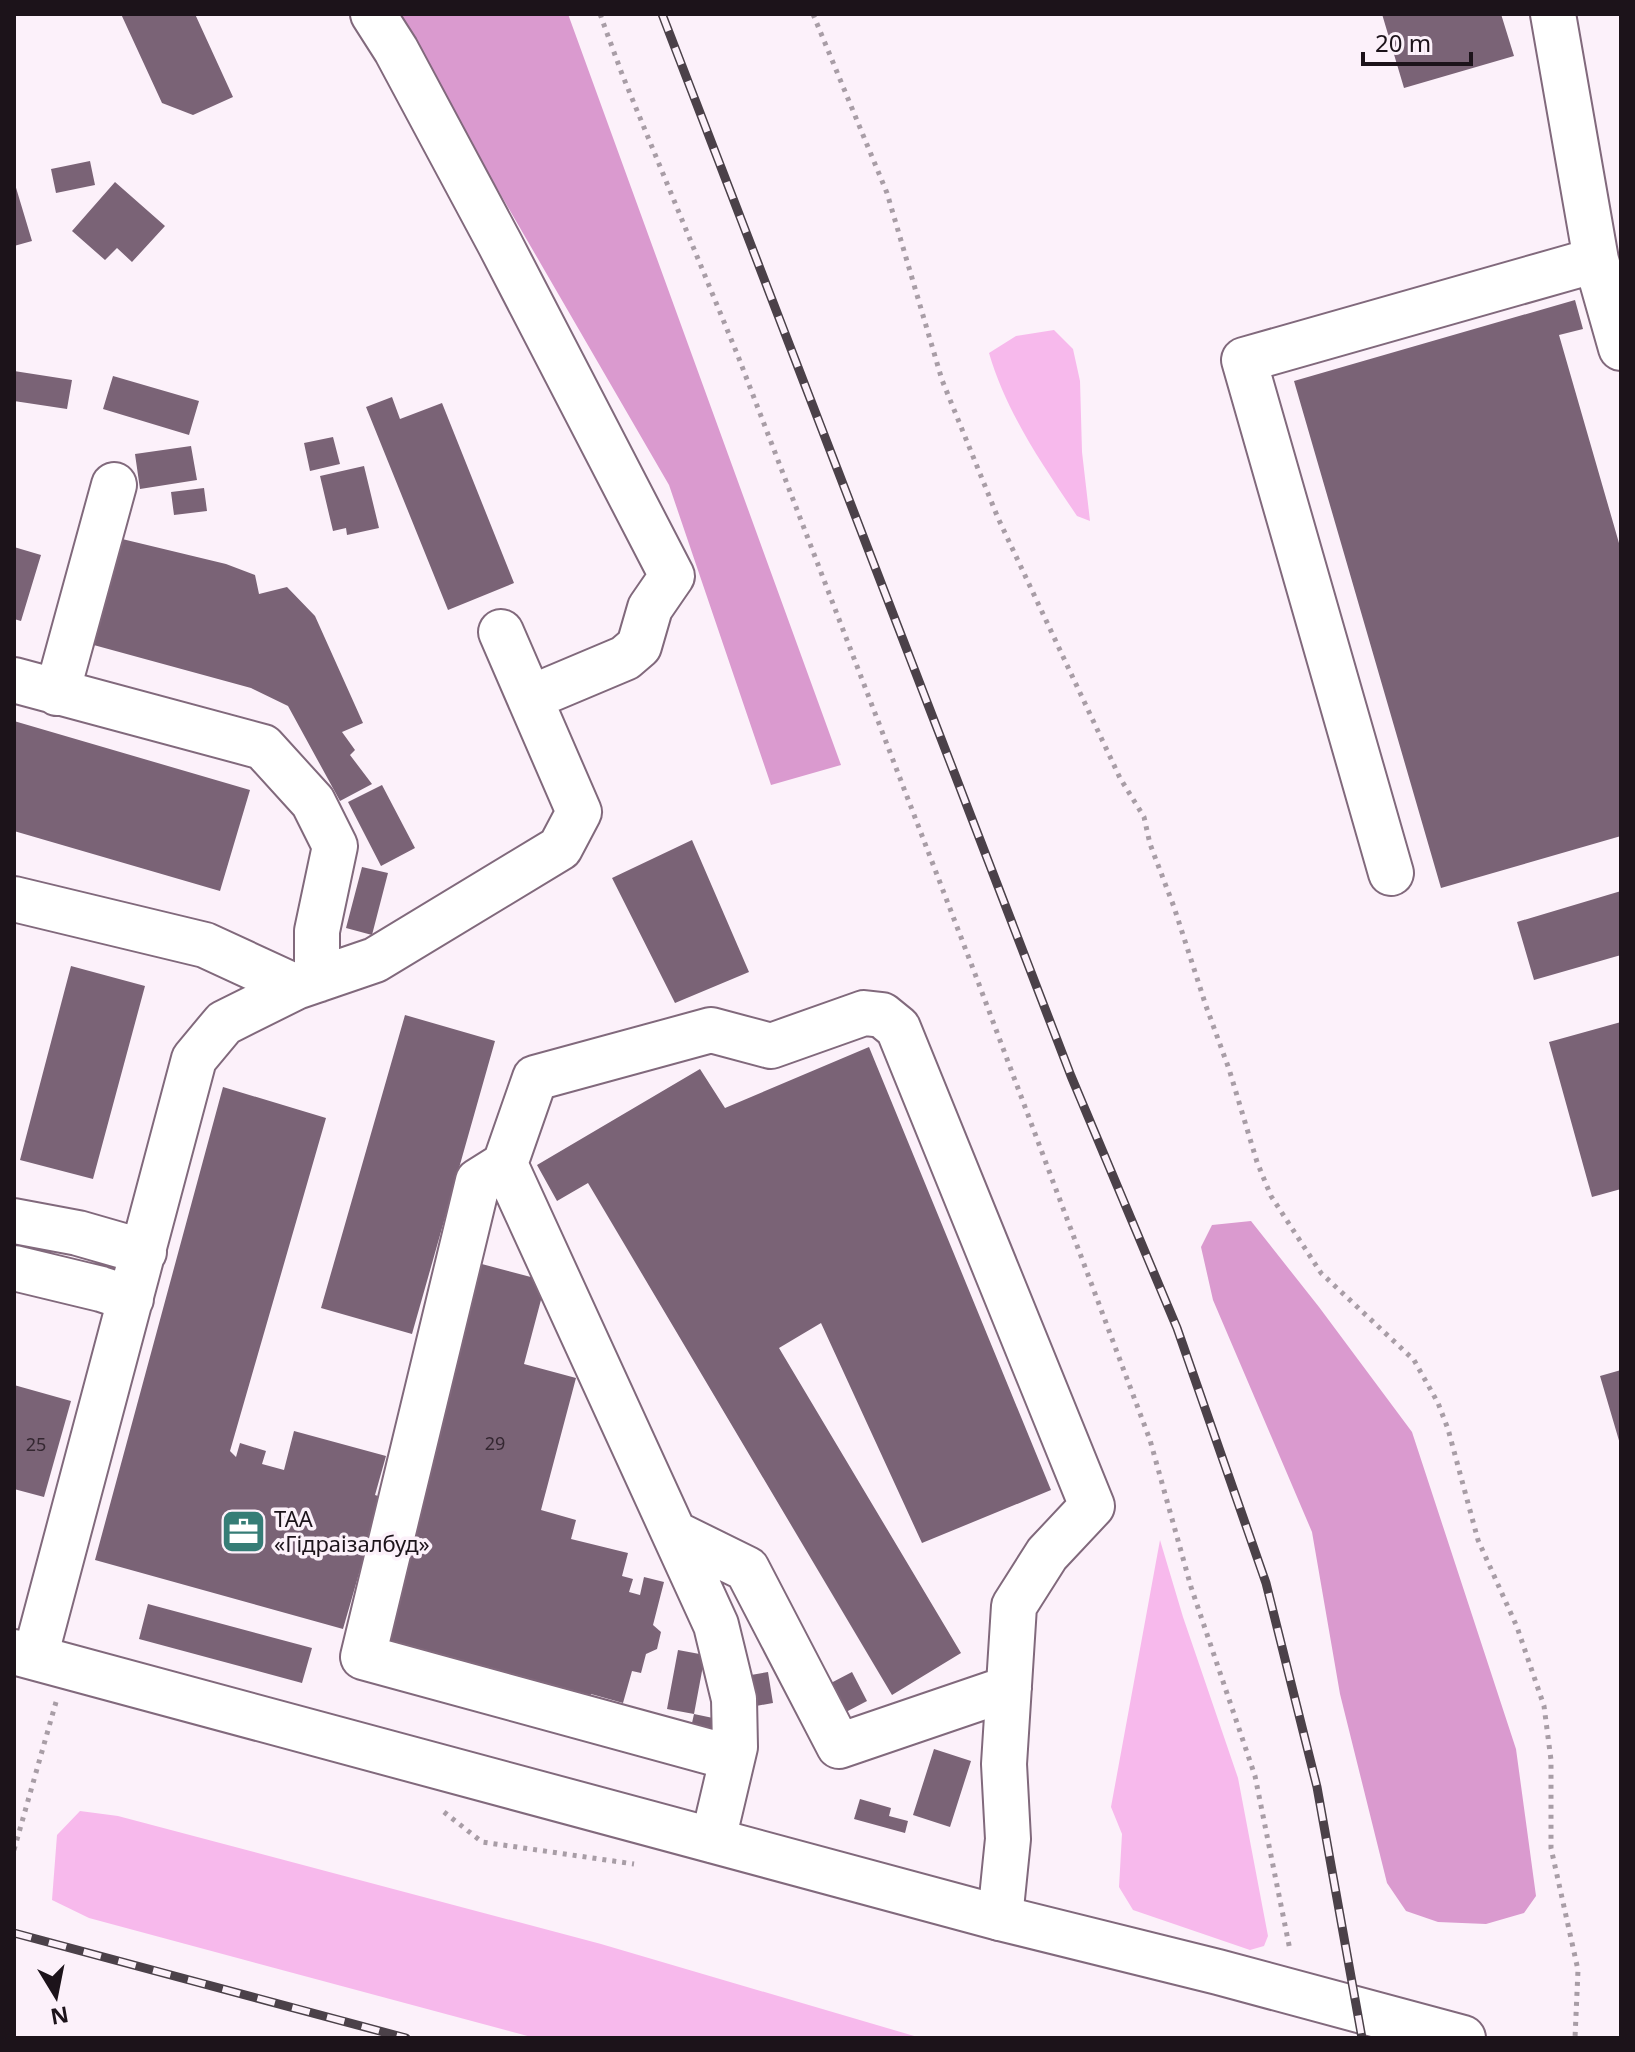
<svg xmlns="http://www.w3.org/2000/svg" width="1635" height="2052" font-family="'Noto Sans',sans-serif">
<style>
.green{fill:#f7b9ec}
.forest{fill:#da9acf}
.building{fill:#7a6376}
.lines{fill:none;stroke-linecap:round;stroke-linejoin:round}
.minor-casing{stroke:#81697c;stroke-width:48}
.major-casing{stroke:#81697c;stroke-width:48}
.path{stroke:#a89da6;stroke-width:5;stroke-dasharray:4 6;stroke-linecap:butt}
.minor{stroke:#fff;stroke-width:44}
.major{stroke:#fff;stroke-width:44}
.rail-casing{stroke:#4b4149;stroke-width:9}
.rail{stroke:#fcf1fa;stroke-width:6;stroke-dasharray:18;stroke-linecap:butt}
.labels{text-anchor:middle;stroke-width:7;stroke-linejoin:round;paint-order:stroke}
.number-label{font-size:18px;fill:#342731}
.poi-label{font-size:22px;fill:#1c131a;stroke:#fcf1fa;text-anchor:start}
</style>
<rect width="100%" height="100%" fill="#fcf1fa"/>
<path class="green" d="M1054,330L1073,349L1080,381L1082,452L1090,521L1077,516C1042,464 1007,414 989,353L1016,336Z
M1160,1540L1183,1617L1238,1778L1268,1936L1264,1946L1250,1950L1133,1910L1119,1887L1122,1834L1111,1807Z
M80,1811L118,1816L601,1944L921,2038H535L89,1918L52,1900L57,1835Z"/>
<path class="forest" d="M396,14H568L841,765L771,785L669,485Z
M1251,1221L1319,1307L1412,1432L1516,1749L1536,1896L1524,1913L1486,1924L1438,1922L1406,1911L1387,1883L1340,1694L1312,1532L1213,1300L1201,1247L1212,1225Z"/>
<path class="building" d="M121,14H195L233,97L193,115L162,103Z
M1382,14H1501L1514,56L1404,88Z
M90,161L95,185L56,193L51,169Z
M14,181L32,241L14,246Z
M115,182L165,226L132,262L117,248L105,260L72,231Z
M1575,300L1583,329L1559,335L1621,550V836L1441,888L1294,381Z
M14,371L72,380L67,409L14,401Z
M113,376L199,401L189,435L103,409Z
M392,397L400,419L442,403L514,583L448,610L366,407Z
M333,437L340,464L310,471L304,443Z
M191,446L197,480L140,489L135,454Z
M364,466L379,528L347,535L346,528L333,531L320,476Z
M204,488L207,511L174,515L171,492Z
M118,538L226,564L255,575L259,594L287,587L315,616L363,723L342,732L355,750L350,755L372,784L340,801L288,706L251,688L90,644Z
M14,547L41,555L21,621L14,619Z
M14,721L250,790L220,891L14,831Z
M382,785L415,848L381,866L348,802Z
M692,840L749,972L675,1003L612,878Z
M362,867L388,873L372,935L346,928Z
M1621,891V955L1534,980L1517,922Z
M71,966L145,986L93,1179L20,1160Z
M405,1015L495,1041L412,1334L321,1308Z
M1621,1022V1189L1592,1197L1549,1042Z
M869,1047L1051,1490L922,1543L821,1323L779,1348L961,1653L892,1695L588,1183L557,1201L537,1165L700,1069L725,1108Z
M223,1087L326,1118L230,1451L236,1457L240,1443L266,1451L262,1464L284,1470L294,1431L386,1456L375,1495L381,1497L343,1629L95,1560Z
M478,1263L546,1281L524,1364L576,1378L541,1510L576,1520L571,1539L628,1553L622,1576L633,1579L629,1592L640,1595L644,1577L664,1582L653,1625L661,1632L657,1649L646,1654L641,1673L632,1671L623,1703L591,1694L590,1699L382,1642Z
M1621,1370V1444H1620L1600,1376Z
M14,1385L71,1401L44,1497L14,1489Z
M148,1604L312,1648L302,1683L139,1639Z
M678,1650L705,1655L694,1714L667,1709Z
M768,1672L773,1703L756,1706L751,1675Z
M852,1672L867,1701L844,1713L829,1684Z
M694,1714L713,1718L710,1736L690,1732Z
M934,1749L971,1761L950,1827L913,1815Z
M860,1799L891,1808L889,1816L908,1821L905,1833L854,1819Z"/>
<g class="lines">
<defs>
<path id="minor" d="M373,14L396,50L500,244L672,576L650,608L639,646L625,658L530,698
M1553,14L1596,260L1621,348
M14,680L263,747L313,802L335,846L317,931V980
M57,693L114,485
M1391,873L1244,360L1596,260
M14,899L205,945L296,987
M505,1164L478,1181L363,1657L732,1758
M14,1221L78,1233L144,1252
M14,1268L101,1289L131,1299
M674,1533L747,1569L839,1746L1009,1688
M35,1657L194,1059L224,1023L296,987L375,960L560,848L579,812L501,632
M713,1840L735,1747L734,1699L716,1625L505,1164L535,1078L711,1030L771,1046L864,1013L882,1015L898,1028L1092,1506L1047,1554L1014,1606L1004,1764L1008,1839L1000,1918"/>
<path id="major" d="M14,1652L1000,1918L1218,1972L1463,2038"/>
</defs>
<use href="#minor" class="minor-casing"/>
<use href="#major" class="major-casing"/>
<path class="path" d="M600,14L622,74L738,356L977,979L1150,1440L1191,1587L1255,1776L1290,1950
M813,14L887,193L942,380L998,518L1120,778L1144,817L1150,844L1174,907L1206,1006L1229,1069L1257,1162L1271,1196L1321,1273L1414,1360L1438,1403L1448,1429L1478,1540L1517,1627L1544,1706L1551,1760V1848L1578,1970L1575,2038
M444,1812L482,1842L634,1864
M14,1850L56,1702"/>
<use href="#minor" class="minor"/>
<use href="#major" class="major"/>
<defs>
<path id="rail" d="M662,14L1071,1076L1177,1328L1266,1583L1317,1787L1362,2038
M14,1933L406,2038"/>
</defs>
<use href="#rail" class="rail-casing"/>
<use href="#rail" class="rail"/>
</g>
<defs>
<symbol id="office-square" viewBox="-11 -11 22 22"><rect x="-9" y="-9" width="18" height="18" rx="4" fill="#367d76" stroke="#fcf1fa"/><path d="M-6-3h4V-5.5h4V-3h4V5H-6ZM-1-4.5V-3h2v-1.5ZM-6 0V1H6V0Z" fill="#fff"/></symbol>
</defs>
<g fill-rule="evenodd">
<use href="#office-square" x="218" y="1506" width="51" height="51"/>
</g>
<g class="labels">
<g class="number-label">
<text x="495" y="1450">29</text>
<text x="36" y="1451">25</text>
</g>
<g class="poi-label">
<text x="274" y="1527">ТАА<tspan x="274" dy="25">«Гідраізалбуд»</tspan></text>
</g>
</g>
<rect width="1635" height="2052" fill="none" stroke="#1c131a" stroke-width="32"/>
<g transform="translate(56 1996) rotate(170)" stroke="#fcf1fa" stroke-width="6" paint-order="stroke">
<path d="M0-6L14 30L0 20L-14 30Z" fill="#1c131a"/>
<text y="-12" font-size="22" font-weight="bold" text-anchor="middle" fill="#1c131a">N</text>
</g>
<path d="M1363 52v12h108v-12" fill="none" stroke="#1c131a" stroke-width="4"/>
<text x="1375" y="52" font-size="24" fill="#1c131a" stroke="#fcf1fa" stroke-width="6" paint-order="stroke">20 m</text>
</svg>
